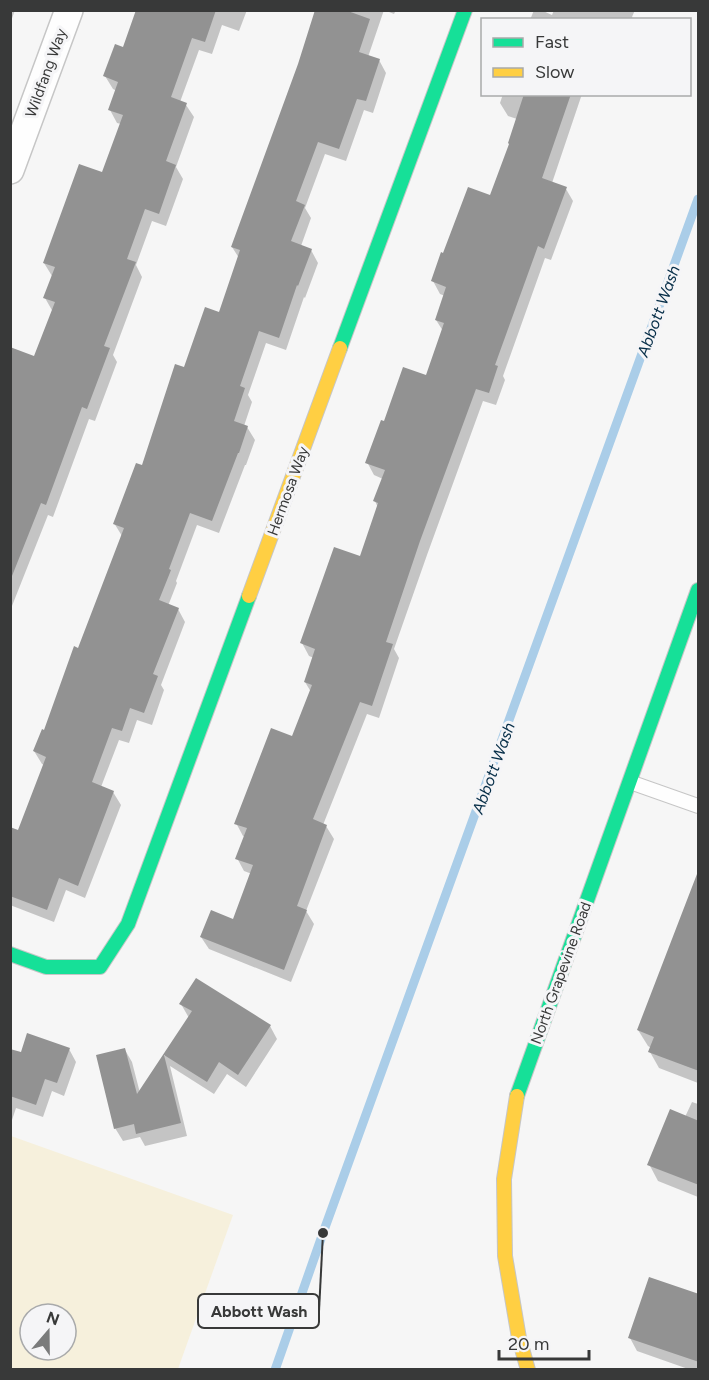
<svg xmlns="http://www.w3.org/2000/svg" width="709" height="1380" font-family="Figtree,sans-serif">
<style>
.sand{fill:#f6f0dc;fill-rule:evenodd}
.shadow{fill:#0003}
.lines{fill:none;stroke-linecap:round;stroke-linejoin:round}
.stream{stroke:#aacde8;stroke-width:9}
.building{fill:#929292}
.lane-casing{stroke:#c6c6c6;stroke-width:16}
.street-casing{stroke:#c6c6c6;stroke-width:30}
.fast-casing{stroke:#c6c6c6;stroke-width:16}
.slow-casing{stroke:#c6c6c6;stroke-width:16}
.lane{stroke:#fefefe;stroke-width:14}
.street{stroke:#fefefe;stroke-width:27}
.fast{stroke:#16e098;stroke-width:14}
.slow{stroke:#ffcf43;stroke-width:14}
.labels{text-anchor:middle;stroke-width:6;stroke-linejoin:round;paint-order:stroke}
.street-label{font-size:15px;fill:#383939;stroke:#f5f5f7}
.water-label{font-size:16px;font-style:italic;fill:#062e48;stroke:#f5f5f7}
.leader{fill:none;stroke:#383939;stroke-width:2}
.callout-dot{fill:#383939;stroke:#f5f5f7;stroke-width:2}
.callout{fill:#f5f5f7;stroke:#383939;stroke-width:2}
.callout-label{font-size:16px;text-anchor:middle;font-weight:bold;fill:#383939}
</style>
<rect width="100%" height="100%" fill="#f6f6f6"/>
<path class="sand" d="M11,1136L233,1215L178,1369H11ZM30,1314H66V1350H30Z"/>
<path class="shadow" d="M10,10H15L10,24Z
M138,10H247L239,31L222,25L212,54L199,50L180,102L186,105L194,117L176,167L183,179L166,226L152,221L136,265L142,277L113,355L117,362L95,421L89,419L53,517L48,515L10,611V357L35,358L53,312L45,298L52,276L44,263L103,174L121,124L117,123L110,110L117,91L113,89L105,76L124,49Z
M317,10H384L368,57L379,60L386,73L373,113L364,110L346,161L325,154L305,208L311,218L301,246L311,250L318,263L305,298L304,297L286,350L266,343L248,395L252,402L244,426L247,427L255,440L246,465H245L219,533L197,525L176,581L177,583L168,606L178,609L185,622L161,685L164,690L152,725L137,720L129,743L119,740L101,787L113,792L121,805L85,898L66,890L54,922L10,905V842L19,832L44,765L42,764L34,751L45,732L79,650L122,536L114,523L143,467L185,369L220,314L239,258L232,247L299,64Z
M384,10H396L394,14Z
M534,10H541L552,15L554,10H635L632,17L634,20H530Z
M503,94H582L552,183L566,189L573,201L551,260L545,258L503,376L505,380L496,405L483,401L427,555L394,649L399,658L379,718L367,714L323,825L326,826L334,839L306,911L314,924L291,982L209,949L201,937L234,921L252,874L244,871L237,858L245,837L243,836L236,823L293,738L311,692L305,682L314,658L309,656L302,643L361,558L378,508L375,501L383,479L374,475L367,462L385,423L427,377L443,331L436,320L445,296L440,294L433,281L444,255L491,197L510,145L517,119L508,116L500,103Z
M698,879V1083L659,1068L650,1052L651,1048L648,1046L638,1030Z
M181,1004L270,1026L277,1039L246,1087L227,1074L214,1094L170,1066L187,1136L145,1146L140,1137L123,1141L115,1128L125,1050L132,1062L140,1093L189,1018Z
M69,1049L76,1062L64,1096L52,1091L43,1117L16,1108L12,1120H10V1050L21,1054Z
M692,1102L698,1104V1197L658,1181L649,1164L685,1117Z
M698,1295V1370H691L637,1351L630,1338Z"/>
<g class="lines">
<path class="stream" d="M275,1370L323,1233L698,199"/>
</g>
<path class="building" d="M136,10H216L205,42L192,38L171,97L187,103L166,161L176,165L159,214L145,209L127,259L136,262L104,346L110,348L87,409L82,407L46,505L41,503L12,576H10V347L34,356L55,302L43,298L55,267L43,263L79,164L102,172L123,115L108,110L118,82L103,76L115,44L123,47Z
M315,10H345L370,19L359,52L380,59L366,101L357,99L339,149L318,142L296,201L305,205L291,241L312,249L298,286L297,285L279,338L259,331L240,386L245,388L234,421L248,426L239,453H238L212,521L190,513L169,569L171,570L159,600L179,608L153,674L158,676L144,713L130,708L122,731L112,728L92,782L114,791L78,886L59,878L47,910L10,896V827L18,830L46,757L33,751L42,729L44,730L74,646L78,648L124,528L113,524L136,463L142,465L175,364L184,367L205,307L219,312L240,250L231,247L298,64Z
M524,94H571L542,178L567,187L544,249L538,246L495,365L498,366L489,393L476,389L420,541L386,642L393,644L372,706L360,702L313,819L327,825L297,906L307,910L284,970L200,937L211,910L233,919L253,865L235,859L247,828L234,824L271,728L292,736L312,685L304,682L315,649L300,643L334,547L360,556L378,503L373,501L385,470L365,463L381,420L384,421L403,367L426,375L444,323L435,320L446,287L431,281L441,252L443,253L468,187L490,195L509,144L508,143Z
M697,874L699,875V1071L648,1052L654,1037L637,1030Z
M196,978L271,1025L238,1075L219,1062L207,1082L164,1055L181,1123L136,1134L134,1124L114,1129L96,1055L125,1048L137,1094L192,1011L179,1004Z
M27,1033L70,1048L57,1083L45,1079L36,1105L10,1096V1049L21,1052Z
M670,1109L699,1121V1185L647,1165Z
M649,1277L699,1294V1362L628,1338Z"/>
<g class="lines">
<defs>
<path id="lane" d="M630,782L698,806"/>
<path id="street" d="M10,170L69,10"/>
<path id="fast" d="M340,348L465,10
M10,954L46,967H100L128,924L249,596
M517,1096L698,590"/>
<path id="slow" d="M249,596L340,348
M517,1096L504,1179L505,1256L519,1338L528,1370"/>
</defs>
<use href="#lane" class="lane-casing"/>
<use href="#street" class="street-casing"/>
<use href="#fast" class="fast-casing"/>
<use href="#slow" class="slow-casing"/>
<use href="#lane" class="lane"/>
<use href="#street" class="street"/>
<use href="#fast" class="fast"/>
<use href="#slow" class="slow"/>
</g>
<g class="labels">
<g class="street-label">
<text transform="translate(46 73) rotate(-70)" y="5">Wildfang Way</text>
<text transform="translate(288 491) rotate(-70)" y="5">Hermosa Way</text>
<text transform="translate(561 973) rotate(-70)" y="5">North Grapevine Road</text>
</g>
<g class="water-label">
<text transform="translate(658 311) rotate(-70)" y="6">Abbott Wash</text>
<text transform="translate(493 768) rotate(-70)" y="6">Abbott Wash</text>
</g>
</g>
<path class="leader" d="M323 1233L319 1311"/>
<circle class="callout-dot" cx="323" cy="1233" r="6"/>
<rect class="callout" x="198" y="1294" width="121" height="34" rx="6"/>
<g class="callout-label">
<text x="259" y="1317">Abbott Wash</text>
</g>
<rect width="709" height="1380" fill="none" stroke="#383939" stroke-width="24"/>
<rect x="481" y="18" width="210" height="78" fill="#f5f5f7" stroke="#a9aaab" stroke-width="1.5"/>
<rect x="493" y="38" width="30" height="9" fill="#16e098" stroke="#a9aaab" stroke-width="1.5"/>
<text x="535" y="48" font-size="18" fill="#383939">Fast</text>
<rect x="493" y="68" width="30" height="9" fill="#ffcf43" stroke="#a9aaab" stroke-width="1.5"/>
<text x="535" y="78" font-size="18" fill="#383939">Slow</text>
<g transform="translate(48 1332) rotate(20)"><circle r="28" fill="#f5f5f7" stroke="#a9aaab" stroke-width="1.5"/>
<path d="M0-4.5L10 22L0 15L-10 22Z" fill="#7a7b7b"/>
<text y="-9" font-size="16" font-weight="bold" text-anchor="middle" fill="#383939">N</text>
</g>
<path d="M499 1350v9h90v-9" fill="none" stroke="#383939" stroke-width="3"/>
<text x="508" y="1350" font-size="18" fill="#383939" stroke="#f5f5f7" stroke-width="4.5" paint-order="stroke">20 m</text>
</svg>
